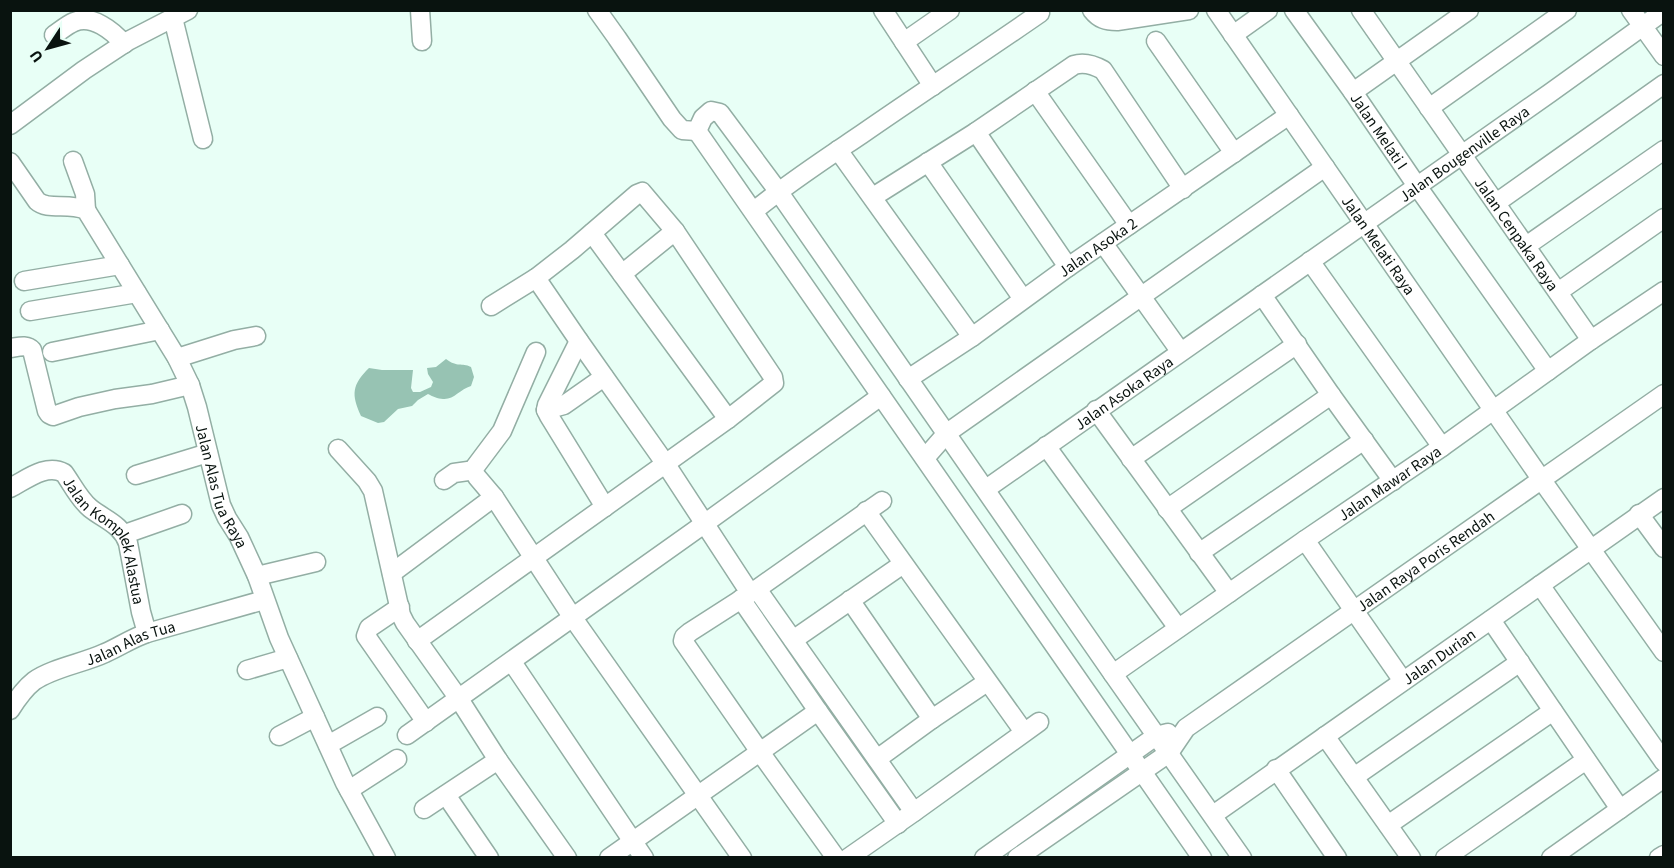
<svg xmlns="http://www.w3.org/2000/svg" width="1674" height="868" font-family="'Source Sans 3',sans-serif">
<style>
.water{fill:#97c3b3}
.lines{fill:none;stroke-linecap:round;stroke-linejoin:round}
.minor-casing{stroke:#93aea4;stroke-width:21}
.minor{stroke:#fff;stroke-width:18}
.labels{text-anchor:middle;stroke-width:6;stroke-linejoin:round;paint-order:stroke}
.street-label{font-size:16px;fill:#09130f;stroke:#e8fff6}
</style>
<rect width="100%" height="100%" fill="#e8fff6"/>
<path class="water" d="M446,359C458,368 461,362 471,367L474,377L471,386C460,389 454,400 443,399C438,399 432,396 428,394L418,400L412,406L398,409L384,422L378,423L361,416C351,394 352,385 369,368L382,370H413L411,388L413,392H420L431,387L433,382L428,374L427,368L436,367Z"/>
<g class="lines">
<defs>
<g id="minor">
<path d="M420,10L422,41"/>
<path d="M597,10L617,38L672,119L682,130L697,131"/>
<path d="M883,10L933,86"/>
<path d="M1092,10C1099,19 1106,21 1117,21L1189,10"/>
<path id="s1" d="M1216,10L1546,486L1664,652"/>
<path id="s2" d="M1294,10L1353,92L1417,186L1548,371"/>
<path id="s3" d="M1361,10L1591,340"/>
<path d="M1631,10L1664,56"/>
<path d="M173,18L203,139"/>
<path d="M54,35C60,31 67,25 74,22C92,14 113,31 124,44"/>
<path d="M1233,35L1268,10"/>
<path d="M1156,41L1234,153"/>
<path d="M904,42L950,10"/>
<path d="M1035,91L1129,225"/>
<path d="M1353,92L1469,10"/>
<path d="M1429,108L1567,10"/>
<path d="M10,125L84,70L128,41L188,10"/>
<path d="M697,131L703,118L711,111L720,113L778,191L1113,674L1242,858"/>
<path d="M697,131L1202,858"/>
<path d="M976,132L1068,267"/>
<path d="M838,150L972,337"/>
<path d="M73,161L85,194L86,210"/>
<path id="s4" d="M10,162L37,201C48,211 68,202 86,210L177,358L190,385L197,407L221,505L227,518L239,537L257,576L279,638L345,783L386,858"/>
<path d="M928,162L1023,299"/>
<path d="M873,197L976,132L1074,65C1083,62 1094,65 1103,70L1183,189"/>
<path d="M1496,203L1664,84"/>
<path d="M754,211C788,183 825,159 862,134C921,93 981,54 1040,13"/>
<path d="M592,233L728,419"/>
<path d="M1103,243L1180,351"/>
<path d="M1526,246L1664,150"/>
<path d="M1310,261L1442,447"/>
<path d="M622,274L675,231"/>
<path d="M536,278L579,341L665,463L750,593"/>
<path d="M24,281L120,265"/>
<path d="M1558,292L1664,218"/>
<path d="M1262,295L1331,395L1393,481"/>
<path d="M30,311L137,293"/>
<path d="M579,341L547,405L546,410L549,416L605,507"/>
<path d="M10,348C18,347 27,344 32,350L47,411L49,414L53,416L79,407L115,399L152,394L190,385"/>
<path d="M52,352L160,330"/>
<path d="M177,358L234,340L256,336"/>
<path id="s5" d="M908,379L972,337L1068,267L1289,115"/>
<path d="M546,410L564,405L604,377"/>
<path d="M1096,410L1229,593"/>
<path d="M1046,446L1178,628"/>
<path d="M338,449L367,481L373,491L401,615L405,623L459,699L498,760L567,858"/>
<path d="M925,458L947,433L1325,167"/>
<path d="M1131,459L1297,344"/>
<path d="M475,467L502,431L536,352"/>
<path d="M136,475L208,453"/>
<path d="M477,477L494,497L573,618L742,858"/>
<path d="M444,480L454,473L468,471"/>
<path id="s6" d="M10,488C26,480 46,463 64,473C72,484 79,499 90,508C105,520 121,524 128,543L141,612L147,633"/>
<path id="s7" d="M986,489L1550,93L1664,11"/>
<path d="M1167,509L1331,395"/>
<path d="M866,511L1024,732"/>
<path d="M1639,514L1664,548"/>
<path d="M125,534L182,514"/>
<path d="M1305,540L1403,681"/>
<path d="M1199,553L1364,440"/>
<path d="M392,573L494,497"/>
<path d="M257,576L316,562"/>
<path d="M1540,585L1664,762"/>
<path d="M757,589L914,812"/>
<path d="M741,599L818,711L898,824"/>
<path d="M850,600L932,719"/>
<path d="M400,607L369,628L366,636L426,722"/>
<path d="M1491,620L1620,809"/>
<path d="M793,640L903,564"/>
<path d="M417,641L728,419L774,383L773,377L675,231L642,192L637,194L572,250L536,278L491,306"/>
<path d="M512,662L644,858"/>
<path d="M247,670L288,658"/>
<path id="s8" d="M1113,674L1305,540L1442,447L1591,340L1664,291"/>
<path id="s9" d="M10,710C17,699 25,688 34,681C52,668 84,663 105,653C119,647 132,638 147,633L264,600"/>
<path d="M407,735L704,524L881,396"/>
<path d="M279,736L315,717"/>
<path d="M1325,736L1411,858"/>
<path d="M328,745L377,717"/>
<path d="M877,759L932,719L987,682"/>
<path d="M1276,769L1337,858"/>
<path d="M1354,777L1520,662"/>
<path d="M349,790L397,759"/>
<path d="M446,795L489,858"/>
<path d="M424,809L498,760"/>
<path id="s10" d="M1213,815L1664,498"/>
<path d="M1388,825L1553,711"/>
<path d="M609,858L818,711"/>
<path d="M836,858L760,752L683,641L684,637L690,632L757,589L882,501"/>
<path d="M848,858L914,812L1039,722"/>
<path d="M984,858L1156,736L1168,733"/>
<path id="s11" d="M1017,858L1169,753L1186,728L1664,394"/>
<path d="M1445,858L1586,760"/>
<path d="M1551,858L1664,778"/>
<path d="M1659,858L1664,855"/>
</g>
</defs>
<use href="#minor" class="minor-casing"/>
<use href="#minor" class="minor"/>
</g>
<g class="labels">
<g class="street-label">
<text dy="6" stroke="none"><textPath href="#s2" startOffset="148">Jalan Melati I</textPath></text>
<text dy="6" stroke="none"><textPath href="#s7" startOffset="584">Jalan Bougenville Raya</textPath></text>
<text dy="6" stroke="none"><textPath href="#s3" startOffset="273">Jalan Cenpaka Raya</textPath></text>
<text dy="6" stroke="none"><textPath href="#s1" startOffset="286">Jalan Melati Raya</textPath></text>
<text dy="6" stroke="none"><textPath href="#s5" startOffset="231">Jalan Asoka 2</textPath></text>
<text dy="6" stroke="none"><textPath href="#s7" startOffset="168">Jalan Asoka Raya</textPath></text>
<text dy="6" stroke="none"><textPath href="#s8" startOffset="336">Jalan Mawar Raya</textPath></text>
<text dy="6" stroke="none"><textPath href="#s4" startOffset="408">Jalan Alas Tua Raya</textPath></text>
<text dy="6" stroke="none"><textPath href="#s6" startOffset="141">Jalan Komplek Alastua</textPath></text>
<text dy="6" stroke="none"><textPath href="#s11" startOffset="507">Jalan Raya Poris Rendah</textPath></text>
<text dy="6" stroke="none"><textPath href="#s9" startOffset="142">Jalan Alas Tua</textPath></text>
<text dy="6" stroke="none"><textPath href="#s10" startOffset="276">Jalan Durian</textPath></text>
</g>
</g>
<rect width="1674" height="868" fill="none" stroke="#09130f" stroke-width="24"/>
<g transform="translate(48 48) rotate(234)" stroke="#e8fff6" stroke-width="4.5" paint-order="stroke">
<path d="M0-4.5L10 22L0 15L-10 22Z" fill="#09130f"/>
<text y="-9" font-size="16" font-weight="bold" text-anchor="middle" fill="#09130f">U</text>
</g>
</svg>
